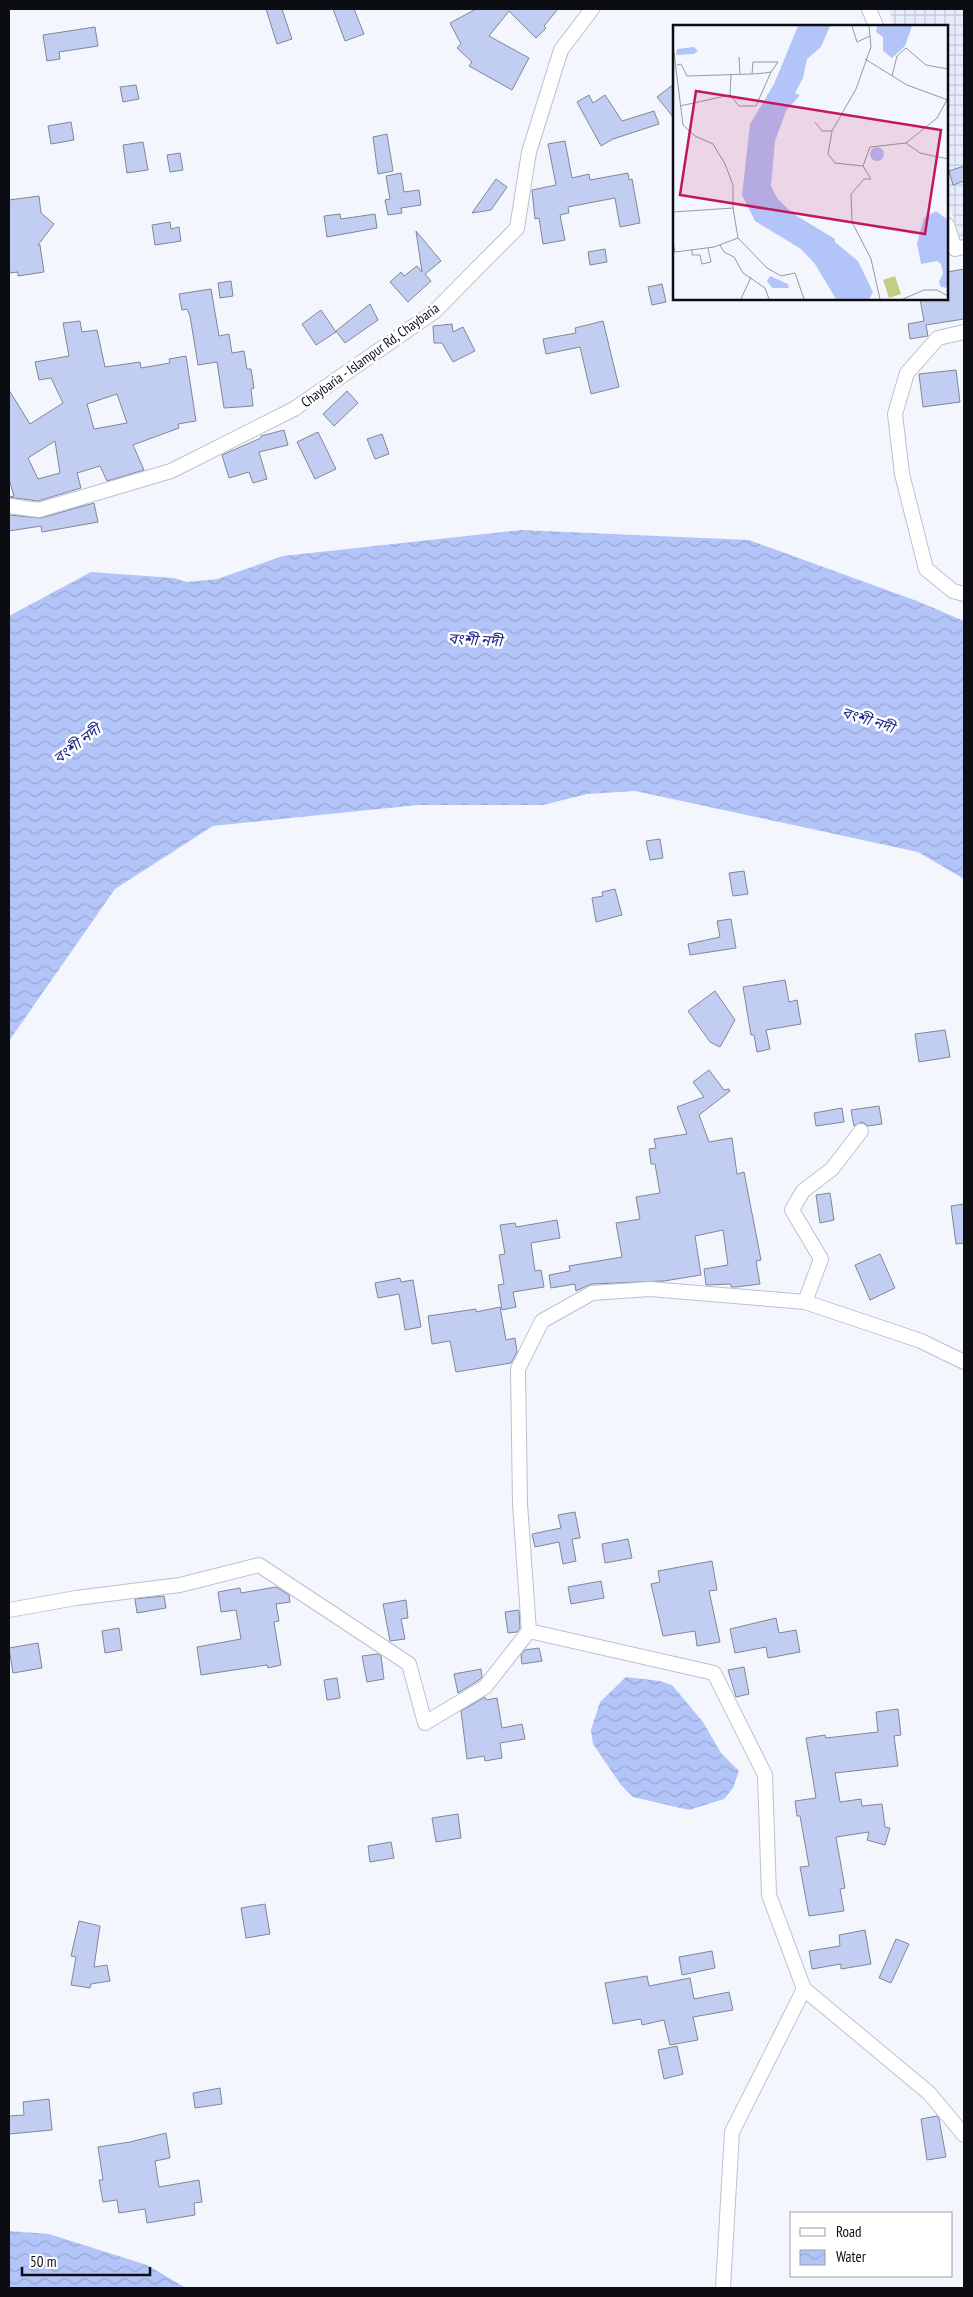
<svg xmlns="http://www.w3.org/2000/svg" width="973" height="2297" font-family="'PT Sans Narrow','Noto Sans Bengali',sans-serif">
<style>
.industrial{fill:url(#industrial-grid)}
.water{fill:url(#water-waves)}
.building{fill:#c1cdf1;stroke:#828798;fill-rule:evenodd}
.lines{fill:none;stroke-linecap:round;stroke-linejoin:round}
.minor-casing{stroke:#bbc1d3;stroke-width:16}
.minor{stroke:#fff;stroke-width:14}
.labels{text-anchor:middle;stroke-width:5;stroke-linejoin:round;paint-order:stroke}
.street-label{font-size:14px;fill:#0b0d13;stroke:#fff}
.water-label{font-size:15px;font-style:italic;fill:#20288a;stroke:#fff}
.inset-road{fill:none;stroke:#9799a0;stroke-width:1}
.view{fill:#c2185b;fill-opacity:0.15;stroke:#c2185b;stroke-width:2.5}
.inset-edge{fill:none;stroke:#0b0d13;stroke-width:2.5}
</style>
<defs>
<pattern id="industrial-grid" width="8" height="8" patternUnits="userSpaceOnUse" patternTransform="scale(1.25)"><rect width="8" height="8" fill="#e6ecfb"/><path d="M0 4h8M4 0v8" fill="none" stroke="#c4c9d6"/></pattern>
<pattern id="water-waves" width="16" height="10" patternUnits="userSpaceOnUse" patternTransform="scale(1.25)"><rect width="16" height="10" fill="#b3c4f9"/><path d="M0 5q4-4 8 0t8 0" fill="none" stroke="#99a7d5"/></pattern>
</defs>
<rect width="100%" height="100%" fill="#f4f6fe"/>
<path class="industrial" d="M889,9H964V254L947,197V26H894Z"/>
<path class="water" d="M521,530L749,540L917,601L964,621V879L918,852L635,791L587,794L543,805H418L213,826L115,889L9,1041V616L91,572L174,578L187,582L217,579L283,556Z
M626,1677L660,1681L672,1685L703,1722L721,1753L739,1771L733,1788L724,1799L689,1810L633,1797L621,1785L593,1744L591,1730L600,1702Z
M9,2231L49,2234L147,2265L186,2288H9Z"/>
<path class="building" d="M266,9H282L292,39L277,44Z
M333,9H354L364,34L345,41Z
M476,9H558L544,26L546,28L536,38L509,11L489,36L529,58L512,90L469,66L472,62L457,48L461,44L450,23Z
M95,27L98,46L59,52L60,59L47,61L43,35Z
M674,84V118L657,97Z
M136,85L139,99L123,102L120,87Z
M589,95L593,103L605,95L622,121L654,111L659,124L613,139L601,146L577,102Z
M71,122L74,140L51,144L48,126Z
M387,134L393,171L378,174L373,137Z
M565,141L572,178L589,174L590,180L628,173L629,180L632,179L640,223L620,227L615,198L568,207L569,213L560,215L565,240L543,244L539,218L535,219L532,190L556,185L548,144Z
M143,142L148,170L127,173L123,145Z
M180,153L183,170L170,172L167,155Z
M964,166V181L953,185L949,171Z
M401,173L404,192L419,190L421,205L401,208L402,213L388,215L385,200L390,199L386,176Z
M496,179L507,187L491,210L472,213Z
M39,196L41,213L54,224L38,245H40L44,272L18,276V272L9,273V200Z
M340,214L341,219L375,214L377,228L327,237L324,216Z
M170,222L171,229L179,227L181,241L155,245L152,225Z
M416,231L441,261L425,274L431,281L408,302L390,282L401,272L404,276L417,266L422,272Z
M605,249L607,262L590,265L588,252Z
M964,269V319L926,325L928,336L910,339L908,324L924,321L920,299H947V272Z
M231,281L233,296L220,298L218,283Z
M662,284L666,302L652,305L648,287Z
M211,289L219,336L229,334L232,353L244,351L247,369H251L254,388L251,389L253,406L224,408L217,362L198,365L190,316L187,309L182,310L179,294Z
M370,304L378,320L345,343L336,331Z
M321,310L336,332L316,345L302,324Z
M80,321L82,332L97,330L105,367L140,362L141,368L170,363L169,359L186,356L196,421L178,424L179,428L133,445L144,470L107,481L100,466L77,473L81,488L38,501L9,497L14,496L9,479V390L30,424L63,403L51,378L39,380L35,362L69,356L63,323ZM117,394L127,423L94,429L87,404ZM55,441L60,473L38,479L28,458Z
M603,321L619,387L591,394L580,347L546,354L543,339L576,333L575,328Z
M452,324L453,332L463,327L475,351L453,362L442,343H434L433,326Z
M956,370L960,402L923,407L919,374Z
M347,391L358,403L334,426L323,414Z
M284,430L288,445L259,452L267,479L253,483L249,472L229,478L222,455L261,438V436Z
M318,432L336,469L315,479L297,442Z
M382,434L389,454L375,459L367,439Z
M94,503L98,522L42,532L41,526L9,531V515L41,518Z
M660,839L663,858L650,860L646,841Z
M744,871L748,894L733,896L729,873Z
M615,889L622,915L596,922L592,898L603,896L602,892Z
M731,919L736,948L690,955L688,944L720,937L717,921Z
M785,980L789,1002L797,1000L801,1024L766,1030L770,1049L757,1052L754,1035H751L743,987Z
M715,991L735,1020L720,1047L710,1042L688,1011Z
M945,1030L950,1057L919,1062L915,1034Z
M709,1070L724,1090L729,1089L730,1091L699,1115L709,1142L732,1138L737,1174L744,1172L761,1260L756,1261L760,1284L736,1287H731V1284L706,1285L704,1269L728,1265L723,1230L695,1236L701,1275L664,1281L591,1284L576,1291L575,1284L551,1288L549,1275L570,1271L569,1266L622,1257L616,1223L640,1219L636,1197L660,1193L655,1164H651L649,1149L656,1148L654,1139L687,1134L677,1107L704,1097L693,1082Z
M879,1106L882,1124L868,1126L862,1122L854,1126L851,1110Z
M842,1108L844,1122L816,1126L814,1113Z
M830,1193L834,1220L820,1223L816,1195Z
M964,1204V1243L956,1244L951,1206Z
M557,1220L560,1238L531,1243L535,1271L541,1270L544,1287L513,1292L516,1307L502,1310L498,1285L504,1284L499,1255L505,1254L500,1225L515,1223L516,1227Z
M880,1254L895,1288L870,1300L855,1265Z
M400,1278L401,1282L413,1280L421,1327L405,1330L399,1294L378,1298L375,1283Z
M500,1307L506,1340L515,1338L517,1352L511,1363L456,1372L450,1341L432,1344L428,1316L476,1309V1312Z
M575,1512L580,1538L572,1539L576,1561L563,1564L559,1542L535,1547L532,1534L561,1528L558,1515Z
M628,1539L632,1558L605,1563L602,1544Z
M712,1561L717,1590L709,1591L720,1642L697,1646L695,1631L663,1636L651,1584L660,1582L658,1571Z
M601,1581L604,1598L571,1604L568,1587Z
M276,1587L289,1595L290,1602L276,1604L279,1621L274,1622L281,1665L268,1668L267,1665L201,1675L197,1647L241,1639L236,1610L221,1612L218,1592L240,1588L241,1593Z
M164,1596L166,1608L137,1613L135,1599Z
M406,1600L408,1618L401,1619L405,1639L390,1641L383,1604Z
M519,1610L520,1628L517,1632L508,1633L505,1612Z
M776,1618L779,1633L796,1630L800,1652L768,1658L766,1647L735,1653L730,1629Z
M119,1628L122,1650L105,1653L102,1631Z
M38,1643L42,1668L13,1673L9,1648Z
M539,1648L542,1661L522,1664L521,1655L525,1650Z
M378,1654L381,1656L384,1679L367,1682L362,1656Z
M744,1667L749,1694L736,1697L728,1670Z
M481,1669L482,1677L479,1680L458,1693L454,1674Z
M337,1678L340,1698L327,1700L324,1680Z
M485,1697L486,1700L497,1698L502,1728L522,1724L525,1739L500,1743L502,1758L485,1761L484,1756L467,1759L461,1711Z
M898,1709L901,1735L894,1736L898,1766L835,1773L840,1802L861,1799L862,1806L882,1804L885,1827L890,1828L885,1845L867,1840L869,1832L836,1837L845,1888L840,1889L844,1911L809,1916L800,1867L809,1866L800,1816H797L795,1801L816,1798L806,1738L825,1735L826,1738L878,1732L876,1712Z
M458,1814L461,1838L436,1842L432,1818Z
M391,1842L394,1858L370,1862L368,1846Z
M265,1904L270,1934L246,1938L241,1908Z
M79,1921L100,1926L94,1967L107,1965L110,1981L91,1984L90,1988L71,1985L76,1957L71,1956Z
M865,1930L871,1964L841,1969V1964L812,1969L809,1951L840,1946L839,1935Z
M896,1939L909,1944L891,1983L879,1978Z
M712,1951L715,1968L682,1975L679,1957Z
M647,1976L649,1986L690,1978L694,1999L729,1992L733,2010L693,2017L698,2040L670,2045L664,2020L642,2025L641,2019L613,2024L605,1983Z
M677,2046L683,2074L664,2079L658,2050Z
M220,2088L222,2104L195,2108L193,2093Z
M49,2099L52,2130L9,2134V2116L24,2115L23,2102Z
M937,2116L939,2119L946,2157L927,2160L921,2119Z
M166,2133L170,2158L155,2161L159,2187L199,2180L202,2202L194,2203L195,2215L147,2223L145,2209L119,2213L117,2200L103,2202L99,2180H103L98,2147L130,2142Z"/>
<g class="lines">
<defs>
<path id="minor" d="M869,9L876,26
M947,225L955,249L964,247
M964,332L938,338L907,373L895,414L902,474L926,569L953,591L964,594
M9,506L39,510L171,471L294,409L434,312L517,228L529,152L561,50L592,9
M805,1302L821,1259L792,1210L803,1191L832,1169L861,1131
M9,1610L76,1598L180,1585L259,1565L409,1664L425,1723L485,1687L529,1631L520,1504L518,1369L542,1321L592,1293L650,1289L805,1302L921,1341L964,1362
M529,1631L714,1673L765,1775L769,1895L804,1989L929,2093L964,2135
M723,2288L732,2132L804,1989"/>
</defs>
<use href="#minor" class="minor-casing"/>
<use href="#minor" class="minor"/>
</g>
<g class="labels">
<g class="street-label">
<text transform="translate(370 355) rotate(-36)" y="5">Chaybaria - Islampur Rd, Chaybaria</text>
</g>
<g class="water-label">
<text transform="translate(475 640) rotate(3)" y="5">বংশী নদী</text>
<text transform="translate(868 720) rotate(18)" y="5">বংশী নদী</text>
<text transform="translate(77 744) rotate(-37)" y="5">বংশী নদী</text>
</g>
</g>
<g transform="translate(673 25)">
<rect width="275" height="275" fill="#f4f6fe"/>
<path d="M222,251L228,269L216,273L210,255Z" fill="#c2ce81"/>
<path d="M125,1H157L148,22L134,34L130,53L122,68L127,70L113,86L102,116L98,161L104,173L119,188L162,214V217L185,236L200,267L196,274H163L142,239L128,224L82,196L69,170L77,99L101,59ZM204,1H239L232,21L219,33L210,26V12L203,7ZM21,22L25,26L21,29L3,30L4,24ZM197 129a7 7 0 1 1 14 0a7 7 0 1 1-14 0ZM263,186L275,195V263L268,262L266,257L270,248L268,239L264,236L248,239L244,218L251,193ZM97,251L115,259L116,263H99L94,256Z" fill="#b3c4f9"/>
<path class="inset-road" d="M179,1L184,17L197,11M196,1L198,22L183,64L159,106L155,129L162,138L190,141L198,154H191L178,169L179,197L198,234L207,274M0,20L10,100L22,111L40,119L52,139L60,160V183L65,213M66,32L67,49M192,34L234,60L275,75M4,40L8,39L14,51L78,49H79L92,48L98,47L105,37H80L79,49M219,51L224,31L233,23L253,40L275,44M57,70L66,81H83L98,47M7,81L57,70L58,50M142,97L149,106H159M233,118L247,128L275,134M190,141L197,122L233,118L264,93L275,73M0,187L60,183M65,213L94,243L108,251L122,248L131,274M0,218L2,227L41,222L65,213M47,220L51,227L61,232L70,248L92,263L96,274M19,225V230H27L29,239L38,237L35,223M68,274L78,252M230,274L251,265H264L275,271"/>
<path class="view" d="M23,66L268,105L252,209L7,170Z"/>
<rect width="275" height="275" class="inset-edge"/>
</g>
<rect width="973" height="2297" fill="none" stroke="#0b0d13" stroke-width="20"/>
<rect x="790" y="2212" width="162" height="65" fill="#ffffff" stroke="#9d9ea1"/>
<rect x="800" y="2228" width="25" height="8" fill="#ffffff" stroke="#9d9ea1"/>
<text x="836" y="2237" font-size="15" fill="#0b0d13">Road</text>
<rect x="800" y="2250" width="25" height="15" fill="url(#water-waves)" stroke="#9d9ea1"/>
<text x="836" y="2262" font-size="15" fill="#0b0d13">Water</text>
<path d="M22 2267v8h128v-8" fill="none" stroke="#0b0d13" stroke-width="2.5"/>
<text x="30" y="2267" font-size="15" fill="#0b0d13" stroke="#ffffff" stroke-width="4" paint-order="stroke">50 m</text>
</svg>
